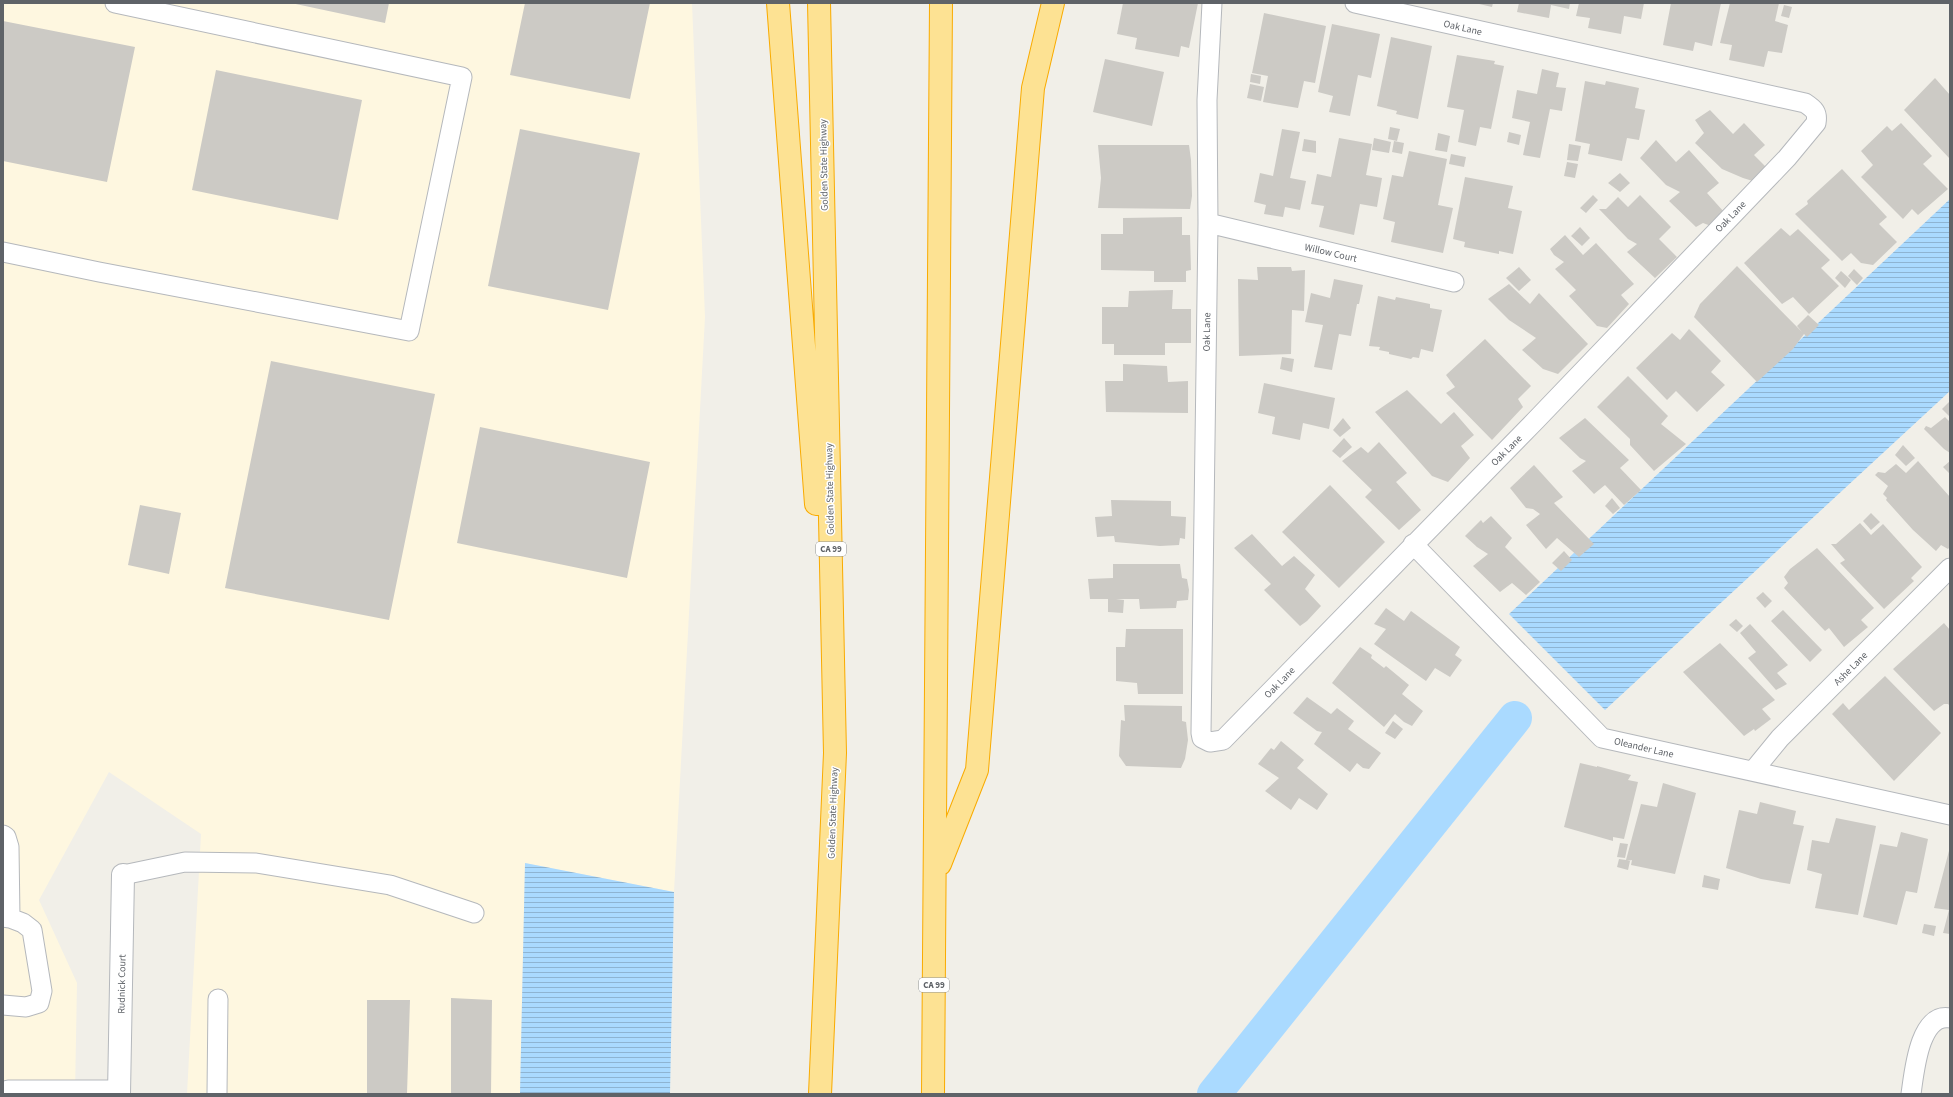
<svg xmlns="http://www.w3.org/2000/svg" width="1953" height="1097" font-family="'Source Sans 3',sans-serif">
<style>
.commercial{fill:#fef7e0}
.water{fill:url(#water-rules)}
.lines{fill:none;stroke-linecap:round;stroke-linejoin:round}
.canal{stroke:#aadaff;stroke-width:34}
.building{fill:#cccac5}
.service-casing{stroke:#b5b8bc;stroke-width:21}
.minor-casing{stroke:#b5b8bc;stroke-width:24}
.motorway-casing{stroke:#f9ab00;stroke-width:24}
.service{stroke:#fff;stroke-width:19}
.minor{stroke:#fff;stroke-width:22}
.motorway{stroke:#fde293;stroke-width:22}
.labels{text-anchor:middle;stroke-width:3;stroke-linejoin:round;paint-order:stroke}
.shield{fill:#fff;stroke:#8f9295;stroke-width:1}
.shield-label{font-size:9px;font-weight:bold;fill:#5f6368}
.street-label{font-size:10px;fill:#5f6368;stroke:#fff}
</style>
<defs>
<pattern id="water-rules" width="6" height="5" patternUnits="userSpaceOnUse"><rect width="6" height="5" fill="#aadaff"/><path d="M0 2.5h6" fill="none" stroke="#8eb4d2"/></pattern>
</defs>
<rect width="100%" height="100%" fill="#f1efe8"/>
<path class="commercial" d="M3,3H692L705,317L674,892L525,863L520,1094H187L201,834L109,772L39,900L77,983L75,1094H3Z"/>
<path class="water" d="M1950,199V391L1605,710L1509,614Z
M525,863L674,892L670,1094H520Z"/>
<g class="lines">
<path class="canal" d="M1214,1094L1515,718"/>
</g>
<path class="building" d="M291,3H389L385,23Z
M525,3H650L630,99L510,75Z
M1123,3H1198L1189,48L1181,46L1179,57L1135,49L1137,38L1117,34Z
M1475,3H1493L1492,7Z
M1519,3H1570L1569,9L1551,5L1549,18L1517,12Z
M1579,3H1644L1641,19L1624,16L1621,34L1588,28L1590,18L1576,16Z
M1671,3H1721L1712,46L1695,42L1693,51L1663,45Z
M1730,3H1779L1775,21L1788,25L1782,53L1768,51L1764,67L1729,60L1732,45L1720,43Z
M1784,5L1792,7L1789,18L1781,16Z
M1264,13L1326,26L1315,83L1304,81L1298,108L1263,102L1268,76L1252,73Z
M3,21L135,47L107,182L3,161Z
M1332,24L1380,34L1371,78L1358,75L1350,116L1329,112L1333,96L1318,92Z
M1391,37L1432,46L1418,119L1396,114L1397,111L1377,106Z
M1457,55L1495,61L1494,64L1504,66L1491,129L1480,127L1476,146L1458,142L1464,110L1447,107Z
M1105,59L1164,72L1152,126L1093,112Z
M1542,69L1559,73L1556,87L1566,88L1562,111L1550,109L1540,158L1523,155L1530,122L1512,118L1517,90L1537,94Z
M216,70L362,100L338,220L192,190Z
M1251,74L1261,76L1260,84L1250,82Z
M1935,78L1950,95V159L1904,110Z
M1585,81L1605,85L1606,81L1639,88L1635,108L1645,110L1639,140L1627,138L1622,161L1588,154L1590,144L1575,141Z
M1250,84L1264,87L1261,101L1247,98Z
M1710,110L1733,134L1744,123L1765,145L1754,155L1767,168L1756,182L1743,178L1722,169L1695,143L1704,133L1695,120Z
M1901,123L1932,156L1923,164L1948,189L1918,215L1912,209L1903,219L1861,177L1873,165L1861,151L1887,126L1892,131Z
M1390,127L1400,129L1397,141L1388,139Z
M520,129L640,153L608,310L488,286Z
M1282,129L1300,132L1290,178L1306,181L1300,210L1285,207L1283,217L1264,214L1266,205L1254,202L1260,173L1273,176Z
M1509,132L1521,135L1519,145L1507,142Z
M1438,133L1450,136L1447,152L1435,150Z
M1339,138L1372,144L1366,175L1382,178L1377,207L1360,204L1354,235L1319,227L1324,206L1311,204L1317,174L1331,177Z
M1374,138L1391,142L1389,153L1372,150Z
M1304,139L1316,141V153L1302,151Z
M1656,140L1676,162L1689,150L1719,183L1707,193L1724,212L1711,226L1703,223L1696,227L1669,201L1680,192L1666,185L1640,158Z
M1394,141L1404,143L1402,154L1392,152Z
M1569,144L1581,146L1578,161L1567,160Z
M1098,145H1189L1191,160L1192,196L1190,209L1098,208L1101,178Z
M1409,151L1447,159L1438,205L1453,208L1443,253L1391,242L1395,222L1383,219L1392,175L1403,177Z
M1451,154L1466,157L1464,167L1449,164Z
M1567,162L1578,164L1575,178L1564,176Z
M1842,169L1887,217L1879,224L1897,242L1873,265L1861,263L1851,253L1842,261L1795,214L1808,204L1807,201Z
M1620,173L1630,183L1620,192L1608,183Z
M1465,177L1513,186L1508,208L1522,211L1513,254L1499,251V254L1464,247L1465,242L1453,239Z
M1593,195L1598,200L1586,213L1580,208Z
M1640,195L1671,227L1659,239L1677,257L1655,278L1627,252L1637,244L1628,239L1599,209H1606L1618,197L1628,207Z
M1182,217V235H1190L1191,270L1186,271V282H1154V271L1101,270V234H1123V218Z
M1580,227L1590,238L1582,246L1571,236Z
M1781,228L1790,236L1798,229L1830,260L1821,268L1839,286L1809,314L1793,297L1782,304L1744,263Z
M1565,235L1583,255L1596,243L1634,284L1621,295L1629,304L1607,328L1597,326L1569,296L1576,290L1555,269L1564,262L1554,255L1550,249Z
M1737,266L1802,332L1797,326L1808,315L1819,325L1807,337L1804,334L1793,349L1757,382L1694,317L1700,304Z
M1257,267H1291L1292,271L1305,270L1304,311L1292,310L1291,354L1239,356L1238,279L1258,280Z
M1519,267L1531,280L1519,291L1506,278Z
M1854,269L1863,278L1857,285L1848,276Z
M1841,271L1851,280L1845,288L1835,278Z
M1334,279L1363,285L1359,304H1357L1351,336L1339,334L1332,370L1314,367L1323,325L1305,322L1311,293L1330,298Z
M1509,284L1530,304L1539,293L1588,344L1558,374L1543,369L1522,350L1536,338L1509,320L1488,299Z
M1173,290L1172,309H1191V343H1165V355H1114V344H1102V307H1128L1129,291Z
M1378,296L1395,300L1396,297L1430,304V308L1442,310L1433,352L1421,349L1419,358L1413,357L1411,359L1389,354V352L1379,350L1380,347L1369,346Z
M1689,329L1721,361L1711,372L1725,385L1697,412L1676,391L1667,400L1636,368L1672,333L1680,340Z
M1485,339L1531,386L1518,399L1523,407L1492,440L1446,393L1455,387L1446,375Z
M1282,357L1294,359L1292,372L1280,369Z
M271,361L435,394L389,620L225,588Z
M1123,364L1167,366L1168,382L1188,381V413L1106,412L1105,381H1123Z
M1628,376L1668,416L1661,424L1686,444L1654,471L1630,445V439L1597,407Z
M1264,383L1335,398L1329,429L1303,423L1300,440L1272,434L1275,417L1258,413Z
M1407,390L1441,424L1454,412L1474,435L1461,446L1470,458L1448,482L1432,476L1375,412Z
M1950,401V417L1942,409Z
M1945,417L1950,422V453L1944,449L1924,429L1926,426L1931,428Z
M1343,418L1351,428L1340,437L1333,430Z
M1585,418L1629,460L1620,468L1641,490L1624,505L1605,485L1594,494L1572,471L1586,461L1580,458L1559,438Z
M480,427L650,462L627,578L457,543Z
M1344,438L1352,447L1340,458L1332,451Z
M1379,442L1407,473L1396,482L1421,510L1399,530L1365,497L1372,490L1342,461L1361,447L1368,453Z
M1903,445L1915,458L1906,466L1895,455Z
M1918,461L1950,497V547L1948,549L1941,545L1936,551L1913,530L1886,500L1887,498L1883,494L1888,486L1875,475L1878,472L1885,473L1896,464L1906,473Z
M1950,461V474L1943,467Z
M1534,465L1563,497L1554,503L1594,544L1579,557L1557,538L1546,549L1526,525L1540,514L1533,509L1526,508L1510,488Z
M1330,485L1385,542L1339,588L1282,532Z
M1612,498L1620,508L1613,514L1605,506Z
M1111,500L1171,501V516L1186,517L1185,539L1180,538L1179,545L1160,546L1115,542L1114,536L1097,537L1095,517L1112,516Z
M140,505L181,513L169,574L128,565Z
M1871,513L1880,522L1871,530L1863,521Z
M1491,516L1512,538L1505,547L1540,582L1526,595L1512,583L1500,592L1473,566L1488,554L1477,547L1465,536L1481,520L1483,523Z
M1860,523L1871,535L1883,524L1922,567L1911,578L1914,581L1884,609L1840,563L1845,560L1831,544H1836Z
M1252,534L1282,566L1294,556L1315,575L1305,589L1321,606L1307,621L1300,626L1264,590L1271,584L1234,548Z
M1817,548L1874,608L1861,620L1868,627L1844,647L1829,628L1825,631L1784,588L1788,583L1784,577L1790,569Z
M1564,551L1572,560L1561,571L1552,563Z
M1113,564H1180L1182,578L1187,579L1189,590L1188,600L1177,601L1176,608L1140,609L1139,599H1116L1124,600L1123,613L1108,612V599H1090L1088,579L1113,578Z
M1763,592L1772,601L1765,608L1756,598Z
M1386,608L1404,621L1411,611L1460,647L1455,655L1462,660L1450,677L1435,668L1426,681L1374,644L1386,629L1374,624Z
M1783,610L1822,650L1810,662L1771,621Z
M1736,619L1743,626L1737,632L1729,625Z
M1944,623L1950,630V706L1948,704H1944L1934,711L1893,669Z
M1750,624L1788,665L1777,673L1787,684L1776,690L1748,658L1756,652L1740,633Z
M1126,629H1183V694H1138L1137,683L1116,681V647H1125Z
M1720,643L1775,700L1762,709L1771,719L1755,731L1754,729L1744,736L1683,672Z
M1360,647L1372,655L1371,658L1384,668L1386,666L1409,685L1402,694L1423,711L1412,726L1404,722L1395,714L1384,727L1332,683Z
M1885,676L1941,733L1894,781L1832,714L1843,703L1849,710Z
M1307,697L1331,714L1337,708L1354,721L1348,729L1381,753L1369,769L1363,768L1357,763L1350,772L1314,744L1322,732L1317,731L1293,713Z
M1124,705L1182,706V721L1186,722L1188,740L1185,759L1181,768L1126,766L1119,756L1121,720L1125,721Z
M1393,721L1403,729L1395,739L1385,733Z
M1281,741L1304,760L1297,768L1328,794L1317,810L1299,798L1291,810L1265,791L1279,778L1258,764L1271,748L1274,750Z
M1580,763L1597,767V766L1631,775L1628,780L1638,782L1624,839L1613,837V841L1564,827Z
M1663,783L1696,793L1675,874L1631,865L1632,860L1627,861H1630L1628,870L1617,867L1619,859L1626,860L1641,804L1657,807Z
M1760,802L1796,811L1793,824L1804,826L1790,884L1761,879L1726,868L1739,810L1757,814Z
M1836,818L1876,826L1858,915L1815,908L1822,874L1807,870L1812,840L1829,843Z
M1901,832L1928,839L1917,893L1906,891L1897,925L1863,917L1880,844L1897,847Z
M1620,843L1628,844L1625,858L1617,857Z
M1950,847V934L1943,933L1949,910L1934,908Z
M1704,875L1720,879L1718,890L1702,887Z
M1924,924L1936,926L1934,936L1922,933Z
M451,998L492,1000L491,1094H451Z
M367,1000H410L407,1094H367Z"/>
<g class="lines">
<defs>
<path id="service" d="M1212,3L1207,100L1208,223L1201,733L1202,738L1210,742L1223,740L1536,420L1787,158L1816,123C1818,112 1814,109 1805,103L1355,3
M1208,223L1454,282
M3,252L99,272L409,331L462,77L115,3
M1413,544L1602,738L1950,815
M1753,771L1780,738L1950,568
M3,835L6,837L9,847L10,918L3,917
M123,875L185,862L256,863L390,885L474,913
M3,1005L26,1007L39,1003L42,991L32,930L23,923L10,918
M8,1094V1090H120
M217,1094L218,999
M1911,1094C1914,1074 1919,1012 1950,1018"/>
<path id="minor" d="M119,1094L123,875"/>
<path id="motorway" d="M778,3L816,504
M819,3L835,753L820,1094
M940,864L977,770L1033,88L1053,3
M933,1094L941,3"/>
</defs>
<use href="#service" class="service-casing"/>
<use href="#minor" class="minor-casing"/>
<use href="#motorway" class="motorway-casing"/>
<use href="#service" class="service"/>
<use href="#minor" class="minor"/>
<use href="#motorway" class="motorway"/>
</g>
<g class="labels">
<g class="shield">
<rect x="816" y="542" width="30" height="14" rx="3"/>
<rect x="919" y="978" width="30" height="14" rx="3"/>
</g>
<g class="shield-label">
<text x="831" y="552">CA 99</text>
<text x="934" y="988">CA 99</text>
</g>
<g class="street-label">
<text transform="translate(1463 27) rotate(13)" y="4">Oak Lane</text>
<text transform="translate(823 165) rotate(-91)" y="4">Golden State Highway</text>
<text transform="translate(1730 216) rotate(-46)" y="4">Oak Lane</text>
<text transform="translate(1331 252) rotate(13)" y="4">Willow Court</text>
<text transform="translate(1206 332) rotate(-89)" y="4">Oak Lane</text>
<text transform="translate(1506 450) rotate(-45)" y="4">Oak Lane</text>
<text transform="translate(829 489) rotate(-91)" y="4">Golden State Highway</text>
<text transform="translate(1850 668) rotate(-45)" y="4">Ashe Lane</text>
<text transform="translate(1279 682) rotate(-46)" y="4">Oak Lane</text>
<text transform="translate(1644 747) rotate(13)" y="4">Oleander Lane</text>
<text transform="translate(832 813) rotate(-88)" y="4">Golden State Highway</text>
<text transform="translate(121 984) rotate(-89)" y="4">Rudnick Court</text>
</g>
</g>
<rect width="1953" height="1097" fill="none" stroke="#5f6368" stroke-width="8"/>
</svg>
